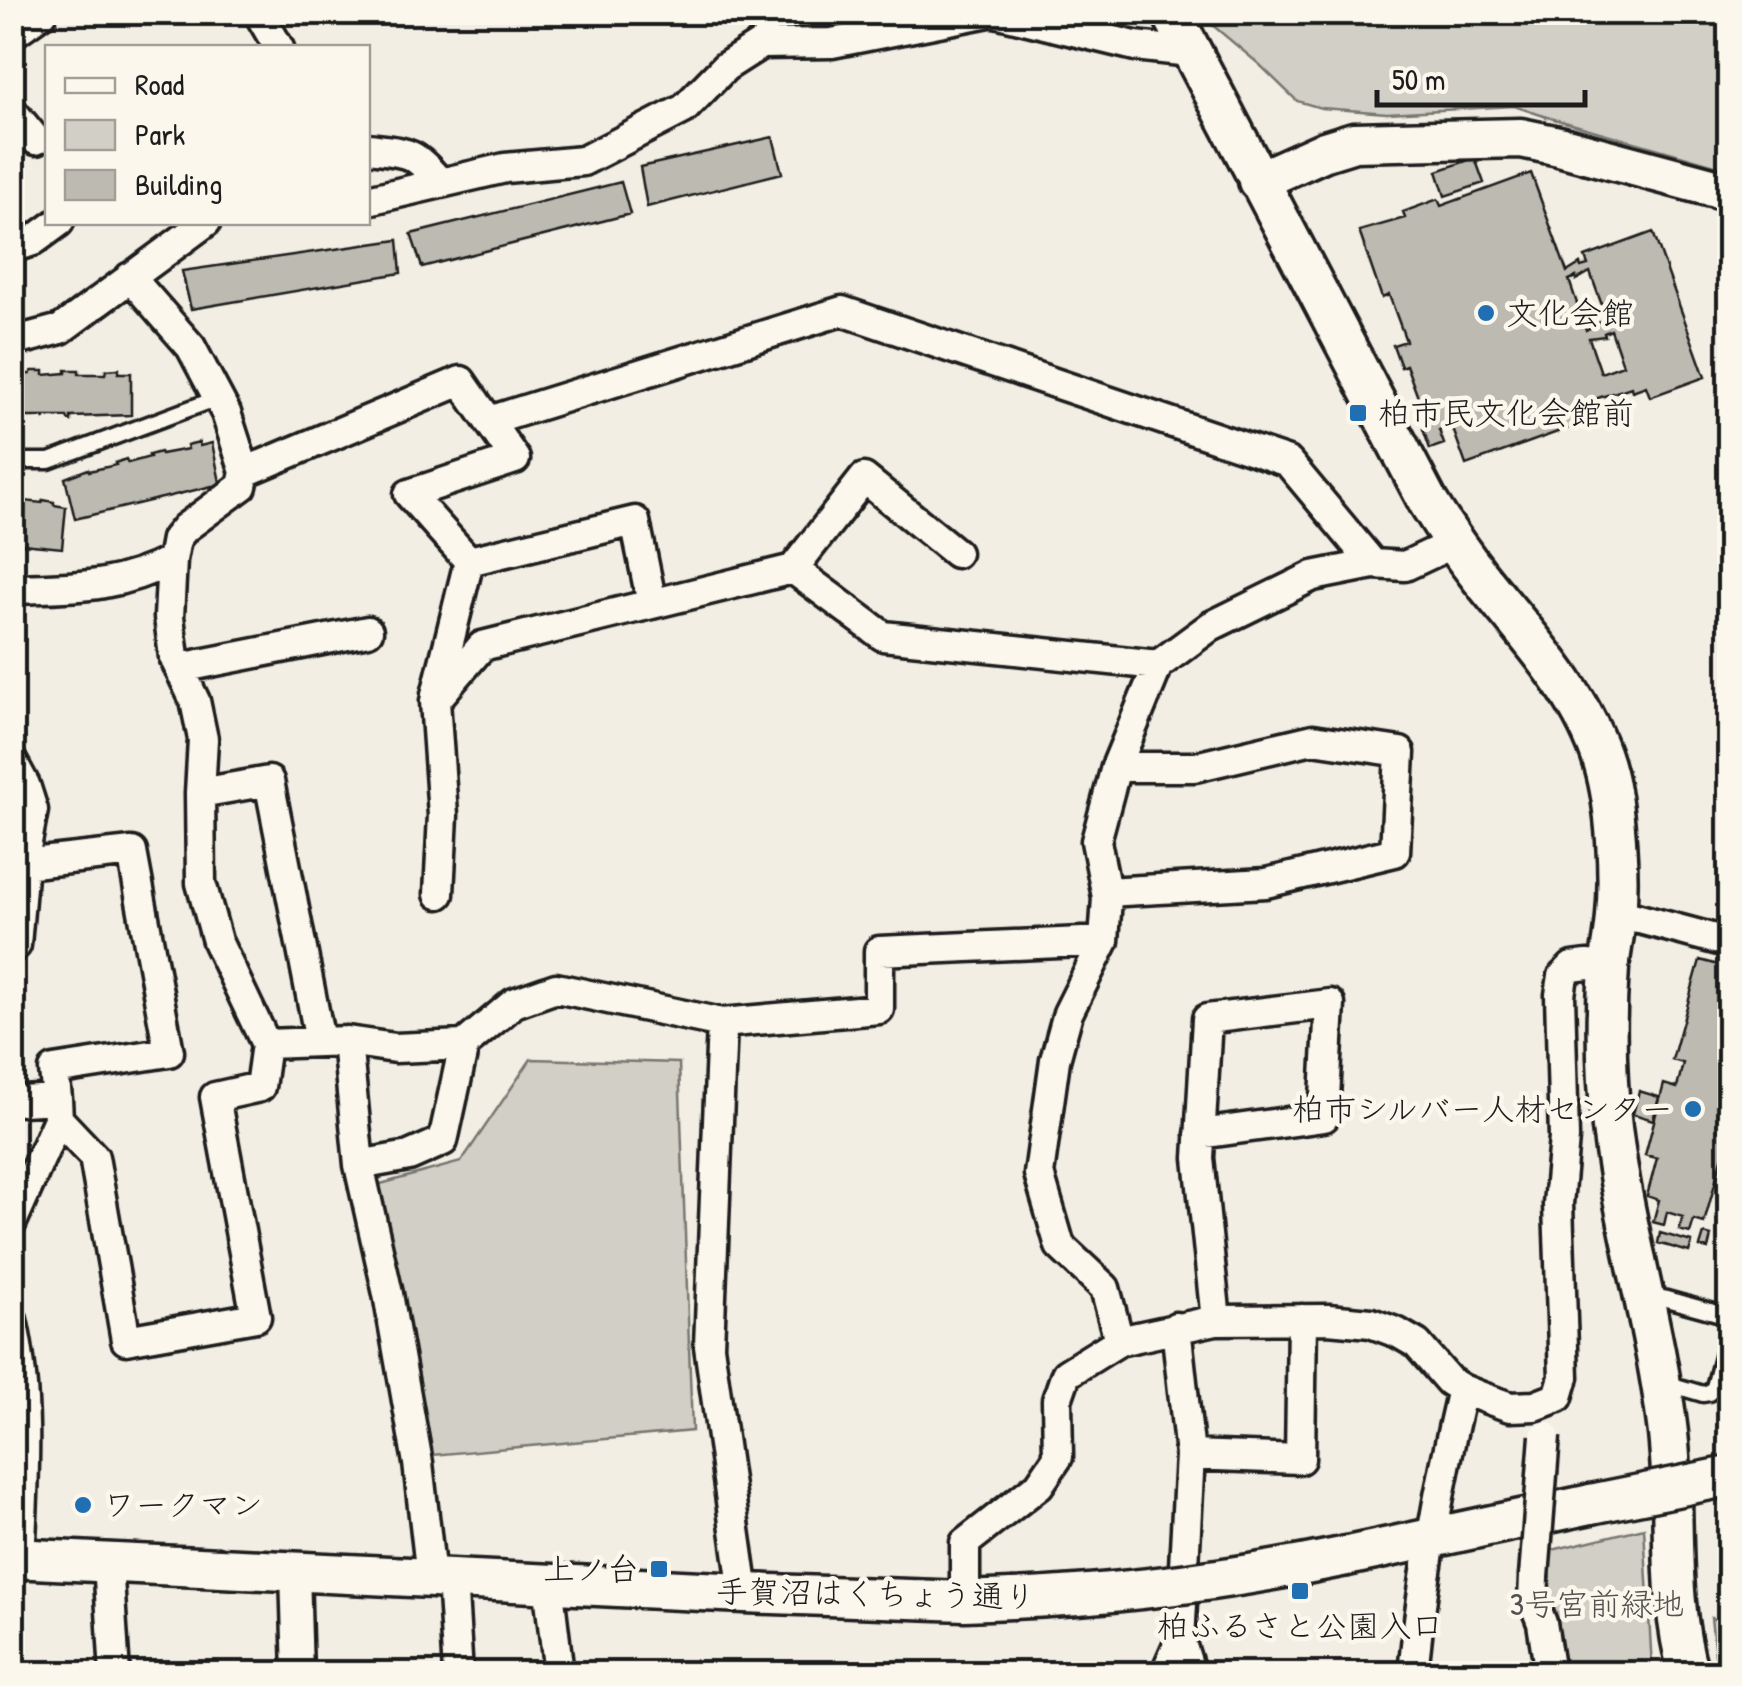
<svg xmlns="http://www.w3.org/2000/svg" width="1742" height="1686" font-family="'Patrick Hand','Klee One',sans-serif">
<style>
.green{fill:#d2cfc6;stroke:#777671;stroke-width:2.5}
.building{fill:#bdbab1;stroke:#1c1c1c;stroke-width:2.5;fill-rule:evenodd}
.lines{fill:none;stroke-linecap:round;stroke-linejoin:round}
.lane-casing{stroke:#1c1c1c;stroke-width:21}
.street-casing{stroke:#1c1c1c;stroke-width:35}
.secondary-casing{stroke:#1c1c1c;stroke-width:45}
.lane{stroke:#fbf7ec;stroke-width:14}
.street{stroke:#fbf7ec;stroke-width:28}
.secondary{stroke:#fbf7ec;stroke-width:38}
.street-bridge-casing{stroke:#1c1c1c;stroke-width:35;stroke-linecap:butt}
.secondary-bridge-casing{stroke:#1c1c1c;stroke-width:45;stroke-linecap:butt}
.street-bridge{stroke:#fbf7ec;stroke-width:28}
.secondary-bridge{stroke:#fbf7ec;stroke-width:38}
.poi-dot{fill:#1f6fb2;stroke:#fbf7ec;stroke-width:4}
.labels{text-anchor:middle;stroke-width:9;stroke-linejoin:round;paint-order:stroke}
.poi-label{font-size:32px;fill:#1c1c1c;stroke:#fbf7ec;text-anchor:start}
.street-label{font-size:32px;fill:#1c1c1c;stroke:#fbf7ec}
.park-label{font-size:32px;fill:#53524f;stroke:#fbf7ec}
</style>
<rect width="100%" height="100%" fill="#f2eee4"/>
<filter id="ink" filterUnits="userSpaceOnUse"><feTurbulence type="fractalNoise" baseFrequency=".01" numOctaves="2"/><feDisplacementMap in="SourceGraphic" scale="20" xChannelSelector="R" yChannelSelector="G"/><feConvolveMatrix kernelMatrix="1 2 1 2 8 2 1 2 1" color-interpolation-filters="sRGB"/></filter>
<g filter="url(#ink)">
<path class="green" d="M1198,13H1729V169L1547,117L1514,106L1387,113L1321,108L1297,101L1260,65Z
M531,1059L679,1063L692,1431L422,1456L377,1185L461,1162Z
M1644,1528L1652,1668L1654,1673H1557L1543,1608L1552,1550Z
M1711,1618L1729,1624V1673H1717Z"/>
<path class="building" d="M773,137L782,173L647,207L640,167Z
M1475,158L1484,183L1445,196L1437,171Z
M1531,173L1567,272L1580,264L1581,267L1588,265L1585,257L1653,232L1705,377L1650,397L1646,386L1632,391L1631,387L1592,400L1570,409L1577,425L1466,465L1452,426L1439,430L1444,444L1430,449L1423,429L1429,427L1406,365L1401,367L1393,345L1406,341L1389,295L1382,298L1359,231L1405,218L1403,212L1438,199L1441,206ZM1590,272L1608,322L1601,325L1600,322L1586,330L1569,280L1576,277V280ZM1611,330L1623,365L1601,373L1589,338L1605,336L1604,333Z
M621,182L630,214L422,267L411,234Z
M398,240L401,273L191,309L182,271Z
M119,369L118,373H131V415L71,417V421L68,420L67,417H44V420L43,417H12V375L30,374L32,371H44V375L66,373V370H79V374H105L106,370Z
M199,442L200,446L212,443L221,487L213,490L212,486L75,519L65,478L88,469L89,471L116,465L115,463L126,459L128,463L150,457L149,455L160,452L161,454L188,449L187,445Z
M12,496H15V500L42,503L43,500L54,502V505L66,507L62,548L12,543Z
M1700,960L1730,968V1130L1704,1223L1694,1220L1690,1233L1679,1230L1683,1217L1667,1212L1664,1225L1653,1222L1659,1200L1647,1196L1657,1158L1645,1155L1664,1084L1677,1088L1683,1063L1672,1060Z
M1639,1091L1659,1097L1653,1120L1633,1114Z
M1660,1233L1692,1242L1689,1252L1658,1243Z
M1704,1234L1711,1236L1708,1249L1700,1247Z"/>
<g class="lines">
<defs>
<path id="lane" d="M12,461H49L218,398
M1648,1294L1721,1314L1728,1320L1730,1327
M1662,1382L1703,1394L1709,1393L1714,1387L1730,1327"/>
<path id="street" d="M258,12L279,48
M995,12L1135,46L1190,52
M12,34L43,12
M12,111L36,140
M368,148C408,153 413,150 440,183
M368,200L505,168L583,161L684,109L725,67L761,44L832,43L989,12
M12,248L33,241L59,222
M130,277L191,347L226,413L245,472L242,486L185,528L176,539L172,560
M12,342L61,329L206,222
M489,421L842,311L1288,462L1373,564L1405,566L1454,543
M245,472L461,381L515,459L409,494L469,561
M793,569L864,478L956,553
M12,589C74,587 115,589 172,560L169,617L174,657L195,701L203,739L200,793L201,883L217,941L266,1044L347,1041L395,1048L464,1045
M1158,665L1211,626L1313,576L1373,564
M180,668L368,631
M436,695L469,561L635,521L652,604
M12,761L25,785L33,810L23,864L16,945L12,949
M200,793L269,781L320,1041
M23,864L132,852L169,1052L54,1070L57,1099
M439,894L443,815L435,701L482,646L793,569L883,636L1158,665L1116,767
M1617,913L1730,943
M1104,941L1107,898L1106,892L1096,841L1116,767H1195L1313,739L1400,752L1395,852L1266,883L1106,892
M347,1041L359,1165L388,1294L418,1463L431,1577
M12,1097L22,1101L57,1099L58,1119L12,1222
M58,1119L94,1157L126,1340L256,1317L215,1097L260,1087L266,1044
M1200,1134L1324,1117L1330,1004L1207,1019L1199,1158L1216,1320
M359,1165L409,1156L443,1141L464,1045L514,1003L556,988L722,1023
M12,1320C30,1399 24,1479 20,1559
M1190,1455L1300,1459L1302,1319
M108,1563L115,1674
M295,1571L298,1674
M1534,1577L1533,1600L1542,1623L1550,1674
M452,1578L458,1674
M548,1583L559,1674
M744,1593L709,1346L722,1023L879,1009V951L1104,941L1068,1013L1055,1060L1039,1174L1060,1246L1105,1288L1119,1341
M965,1601V1543L1039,1485L1058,1457L1057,1400L1066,1374L1119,1341L1216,1320L1328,1319L1371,1323L1398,1333L1417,1344L1449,1381L1462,1389L1482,1397L1510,1407L1535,1406L1558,1397L1564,1377L1558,1204L1564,1138L1560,995L1563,976L1572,967L1587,965L1609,967
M1180,1640L1191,1674
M1165,1674L1180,1640L1190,1455L1176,1327
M1413,1674C1422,1577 1440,1483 1462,1389"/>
<path id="secondary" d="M1171,12L1428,502C1444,528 1461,553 1480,577C1526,635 1582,692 1604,765C1616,806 1620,874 1616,916C1615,933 1611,951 1609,968C1606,1006 1606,1044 1608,1082C1614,1198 1653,1310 1667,1425C1678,1507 1665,1593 1689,1674
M1258,181L1325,151L1354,142L1521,138L1559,146L1730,192
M1347,1556L1591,1504
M12,1558L744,1593L965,1601L1012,1599"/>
</defs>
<use href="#lane" class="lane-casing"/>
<use href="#street" class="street-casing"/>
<use href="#secondary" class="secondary-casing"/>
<use href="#lane" class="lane"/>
<use href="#street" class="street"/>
<use href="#secondary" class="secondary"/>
<defs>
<path id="street-bridge" d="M1534,1577L1545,1436"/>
<path id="secondary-bridge" d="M1591,1504L1730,1476
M1012,1599C1125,1594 1236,1579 1347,1556"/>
</defs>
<use href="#street-bridge" class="street-bridge-casing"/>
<use href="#secondary-bridge" class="secondary-bridge-casing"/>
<use href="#street-bridge" class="street-bridge"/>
<use href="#secondary-bridge" class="secondary-bridge"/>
</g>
</g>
<g class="poi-dot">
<circle cx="1486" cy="313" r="10"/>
<rect x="1348" y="403" width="20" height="20" rx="5"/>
<circle cx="1693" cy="1109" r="10"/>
<circle cx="83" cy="1505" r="10"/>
<rect x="649" y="1559" width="20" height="20" rx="5"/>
<rect x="1290" y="1581" width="20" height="20" rx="5"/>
</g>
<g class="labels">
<g class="poi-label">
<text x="1506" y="324">文化会館</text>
<text x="1378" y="424">柏市民文化会館前</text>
<text x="1673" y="1120" text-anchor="end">柏市シルバー人材センター</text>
<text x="103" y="1516">ワークマン</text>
<text x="639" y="1580" text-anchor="end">上ノ台</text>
<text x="1300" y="1637" text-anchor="middle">柏ふるさと公園入口</text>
</g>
<g class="street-label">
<text transform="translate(876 1594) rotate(1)" y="11">手賀沼はくちょう通り</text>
</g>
<g class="park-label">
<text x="1597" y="1615">3号宮前緑地</text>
</g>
</g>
<rect width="1742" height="1686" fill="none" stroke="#fbf7ec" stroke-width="50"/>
<rect x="25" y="25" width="1692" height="1636" fill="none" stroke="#1c1c1c" stroke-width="4" filter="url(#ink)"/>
<rect x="45" y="45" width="325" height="180" fill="#fbf7ec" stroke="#a29f99" stroke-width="2.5"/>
<rect x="65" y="78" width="50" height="15" fill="#fbf7ec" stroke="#a29f99" stroke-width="2.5"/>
<text x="135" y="95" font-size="30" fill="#1c1c1c">Road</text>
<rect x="65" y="120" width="50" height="30" fill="#d2cfc6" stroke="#a29f99" stroke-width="2.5"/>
<text x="135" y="145" font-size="30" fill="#1c1c1c">Park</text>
<rect x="65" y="170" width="50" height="30" fill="#bdbab1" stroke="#a29f99" stroke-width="2.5"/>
<text x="135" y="195" font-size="30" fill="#1c1c1c">Building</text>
<path d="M1377 90v15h208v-15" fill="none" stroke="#1c1c1c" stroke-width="5"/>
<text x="1392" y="90" font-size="30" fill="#1c1c1c" stroke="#fbf7ec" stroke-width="8" paint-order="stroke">50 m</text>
</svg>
